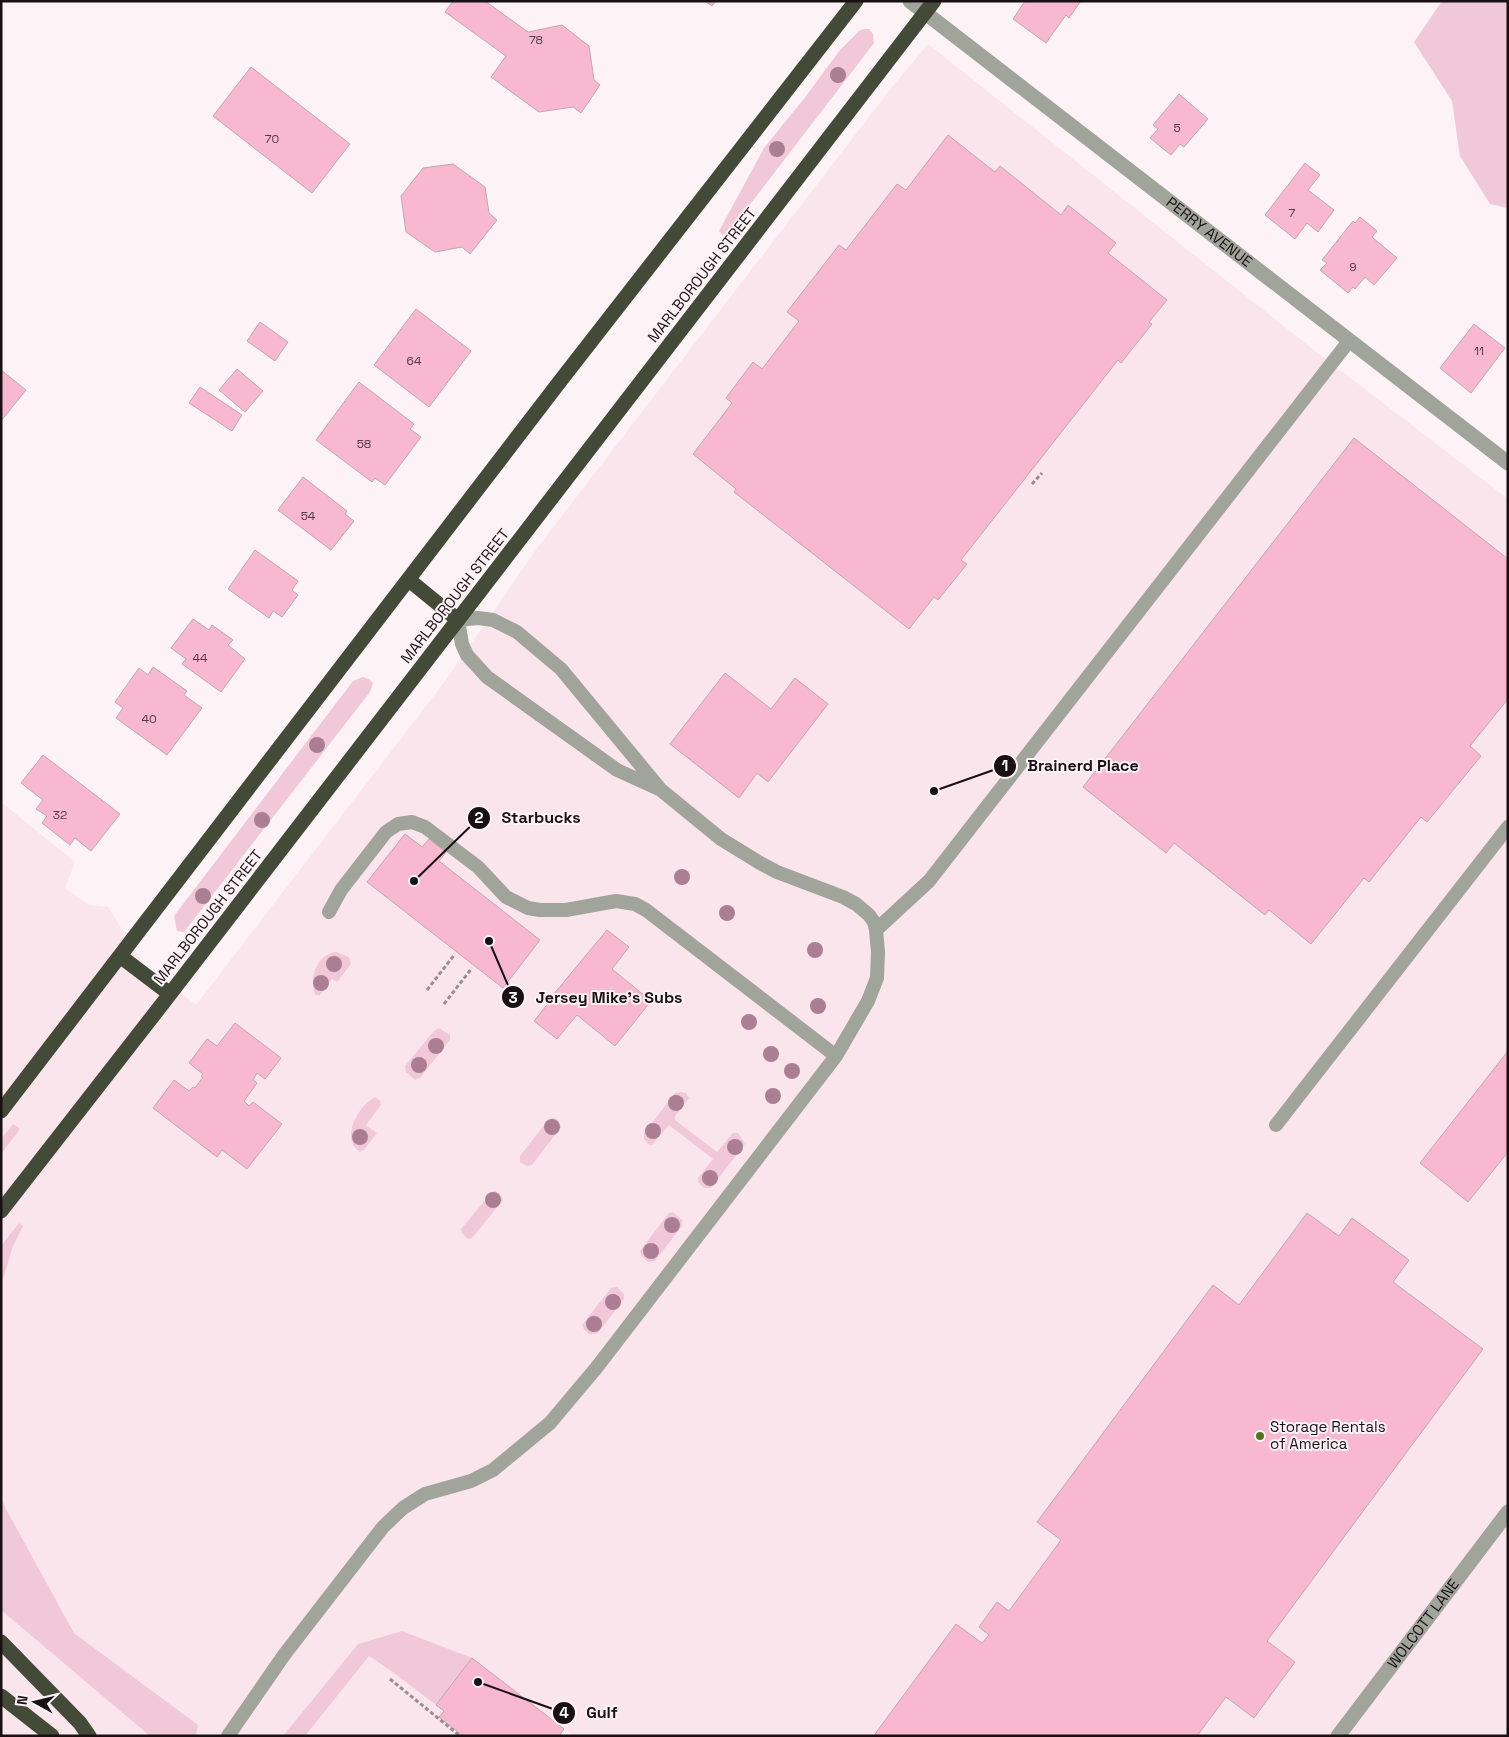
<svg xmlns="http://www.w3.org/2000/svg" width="1509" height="1737" font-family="'Space Grotesk',sans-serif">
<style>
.built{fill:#fbe5ed}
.green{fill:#f0c8d7}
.building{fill:#f8b8d0;stroke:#c1a7b0}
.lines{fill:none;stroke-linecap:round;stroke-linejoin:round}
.path{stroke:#988e91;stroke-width:3;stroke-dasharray:4 2.5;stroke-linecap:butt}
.lane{stroke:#a0a49b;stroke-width:14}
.street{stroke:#a0a49b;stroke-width:15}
.highway{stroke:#434b38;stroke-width:15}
.tree{fill:#ab7e93}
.poi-dot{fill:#537024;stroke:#fdf2f5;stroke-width:2}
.labels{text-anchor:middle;stroke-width:4;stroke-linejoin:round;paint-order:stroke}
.number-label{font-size:12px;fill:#513a42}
.street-label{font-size:15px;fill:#191013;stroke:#fdf2f5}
.poi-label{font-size:15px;fill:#191013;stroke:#fdf2f5;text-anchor:start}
.leader{fill:none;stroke:#191013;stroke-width:2}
.callout-dot{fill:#191013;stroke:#fdf2f5;stroke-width:2}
.mark-label{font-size:15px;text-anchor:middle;font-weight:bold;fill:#fff}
.callout-label{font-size:16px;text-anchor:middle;font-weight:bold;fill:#191013;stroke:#fdf2f5;stroke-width:4;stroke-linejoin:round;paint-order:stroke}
</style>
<rect width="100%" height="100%" fill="#fdf2f5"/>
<path class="built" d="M928,44L1305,343L1508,499V1736H573L564,1729L559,1736H1V802L75,862L65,888L89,905L108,907L143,963L196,1005L446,680L538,547L892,87Z"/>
<path class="green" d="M1442,1H1508V208L1490,204L1460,156L1452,101L1414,42Z
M864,29H869L873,34L874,43L725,237L719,231L764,148L806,96L840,50L859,31Z
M363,677L370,680L373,683L370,692L184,932L177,931L174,916L353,681Z
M336,952L349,957L351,964L337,982L332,979L320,995H315C309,978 316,955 336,952Z
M439,1028L450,1035V1040L420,1078L415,1080L406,1072L405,1066L434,1031Z
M681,1092L686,1093L689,1098L675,1116V1120L717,1152L733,1133H738L745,1144L711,1188H704L698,1182V1178L713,1159L669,1125L652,1145L648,1144L644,1139V1133L675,1093Z
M375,1097L380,1101L381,1105L366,1125L377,1133L364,1150L360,1152C339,1139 359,1105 375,1097Z
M552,1118L557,1119L561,1127L532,1165L527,1166L520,1162V1156L548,1120Z
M13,1124L20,1129L1,1154V1139Z
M495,1191L500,1194L503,1200L472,1238L468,1239L462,1233L461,1229L492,1192Z
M673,1212L682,1220V1226L655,1261L648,1262L641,1255L640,1251L669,1213Z
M19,1223L23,1226L13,1246L1,1286V1246Z
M617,1287L624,1294V1299L598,1333L589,1334L583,1328L582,1325L611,1288Z
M1,1498L7,1511L74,1633L198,1725L196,1736H150L1,1610Z
M402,1631L472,1658L436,1705L394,1673L369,1656L305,1736H283L358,1644Z"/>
<path class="building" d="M453,1H485L528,32L562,25L589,46L594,80L600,85L581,113L573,107L539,112L491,77L506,56L445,12Z
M705,1H716L712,6Z
M1025,1H1081L1069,18L1066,15L1046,43L1013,19Z
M251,67L350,144L312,193L213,116Z
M1179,94L1208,119L1184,147L1180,144L1171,155L1150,138L1158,129L1153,125Z
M948,135L995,172L1000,166L1061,215L1068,205L1116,243L1108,253L1167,300L1149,322L1152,324L1121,363L1118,360L961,560L967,564L938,600L934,597L909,629L734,492L736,489L693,454L732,403L726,398L753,362L762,369L799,321L787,312L839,245L846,250L897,184L906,190Z
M1305,163L1320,175L1308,190L1334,210L1318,232L1307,223L1295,239L1265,215Z
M453,164L485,187L489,213L497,220L470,254L462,247L435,252L406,232L401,196L423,168Z
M1360,217L1377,231L1372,237L1397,258L1374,285L1365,277L1355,289L1353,287L1348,293L1320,270L1327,263L1322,260L1353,221L1355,223Z
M416,309L471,351L429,407L374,365Z
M260,322L288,342L275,361L247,341Z
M1474,324L1505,348L1471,393L1440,368Z
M237,369L263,391L245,412L219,390Z
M1,370L26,390L1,421Z
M359,382L414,424L410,429L421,437L385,485L375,478L372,482L316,440Z
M200,387L242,415L232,431L189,403Z
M1354,438L1508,559V699L1470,746L1481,756L1427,822L1421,817L1369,882L1364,878L1311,944L1269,910L1265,915L1174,843L1166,853L1083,787Z
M303,477L347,511L345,514L354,521L331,550L278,510Z
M255,550L298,581L292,590L298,595L282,617L273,611L269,618L228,589Z
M193,619L209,630L212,625L233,640L228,645L245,659L221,692L182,664L186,659L171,648Z
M153,667L187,691L184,695L202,708L167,755L116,718L123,708L115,702L139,668L148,675Z
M725,673L771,709L795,678L828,704L768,782L757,773L739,798L670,744Z
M43,755L120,814L91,851L75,838L70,845L42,823L47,816L36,809L43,800L21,783Z
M405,834L422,847L429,839L446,852L439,861L540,940L503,988L367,882Z
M607,930L629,947L612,969L651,1001L615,1046L577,1015L557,1039L534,1021L554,996L553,995Z
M235,1023L281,1058L265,1079L257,1073L253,1080L257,1083L244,1101L249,1106L253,1102L282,1124L247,1169L222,1150L217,1157L153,1108L174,1080L189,1091L193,1087L195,1088L203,1077L201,1076L203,1074L189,1063L207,1039L217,1046Z
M1508,1051V1152L1468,1202L1420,1163Z
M1307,1213L1339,1236L1352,1218L1409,1260L1393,1282L1483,1349L1267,1641L1295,1662L1254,1718L1226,1697L1197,1736H878L875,1734L956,1624L982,1643L989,1635L979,1627L997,1602L1009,1611L1061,1540L1037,1522L1213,1285L1239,1305Z
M472,1658L564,1729L559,1736H463L439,1717L444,1711L436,1705Z"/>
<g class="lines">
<path class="path" d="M1032,484L1042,473
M427,990L455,954
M444,1004L472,968
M390,1679L460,1736"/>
<path class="lane" d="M329,912L341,890L386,832L398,824L412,822L425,827L478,867L506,897L528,908L540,910H566L616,901L635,904L646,910L836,1056
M876,930L929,881L1349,341
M1276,1125L1508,827
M228,1736L284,1655L383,1527L403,1508L425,1494L471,1481L493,1470L550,1423L597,1367L836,1056L868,1001L877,978L878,952L876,930L874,922L869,915L856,904L843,897L777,872L760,863L721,839L661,790L561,669L517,632L493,620L478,618L458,620L462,644L467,655L487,677L617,770L661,790"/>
<g class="street">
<path id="s1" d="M910,1L1508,463"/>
<path id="s2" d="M1338,1736L1508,1512"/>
</g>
<path class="highway" d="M409,580L458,620
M120,956L170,994
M1,1111L561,380L856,1
M1,1211L170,994L934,1
M1,1642L80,1723L89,1736
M1,1696L52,1736"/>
</g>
<g class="tree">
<circle cx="838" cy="75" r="8"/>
<circle cx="777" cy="149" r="8"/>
<circle cx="317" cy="745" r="8"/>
<circle cx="262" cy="820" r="8"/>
<circle cx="682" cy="877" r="8"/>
<circle cx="203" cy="896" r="8"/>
<circle cx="727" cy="913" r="8"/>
<circle cx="815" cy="950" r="8"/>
<circle cx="334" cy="964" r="8"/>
<circle cx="321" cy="983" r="8"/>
<circle cx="818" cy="1006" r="8"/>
<circle cx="749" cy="1022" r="8"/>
<circle cx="436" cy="1046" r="8"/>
<circle cx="771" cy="1054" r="8"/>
<circle cx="419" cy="1065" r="8"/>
<circle cx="792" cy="1071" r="8"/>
<circle cx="773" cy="1096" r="8"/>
<circle cx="676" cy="1103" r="8"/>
<circle cx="552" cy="1127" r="8"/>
<circle cx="653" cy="1131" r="8"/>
<circle cx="360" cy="1137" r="8"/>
<circle cx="735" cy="1147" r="8"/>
<circle cx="710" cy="1178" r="8"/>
<circle cx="493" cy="1200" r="8"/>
<circle cx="672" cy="1225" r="8"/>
<circle cx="651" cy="1251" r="8"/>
<circle cx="613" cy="1302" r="8"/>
<circle cx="594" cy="1324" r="8"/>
</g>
<circle class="poi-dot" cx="1260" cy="1436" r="5"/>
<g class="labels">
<g class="number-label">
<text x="536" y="44">78</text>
<text x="1177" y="132">5</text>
<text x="272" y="143">70</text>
<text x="1292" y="217">7</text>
<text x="1353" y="271">9</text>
<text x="1479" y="355">11</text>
<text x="414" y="365">64</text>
<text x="364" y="448">58</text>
<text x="308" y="520">54</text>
<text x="200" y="662">44</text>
<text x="149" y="723">40</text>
<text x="60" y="819">32</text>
</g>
<g class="street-label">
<text dy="5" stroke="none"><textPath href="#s1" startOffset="378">PERRY AVENUE</textPath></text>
<text transform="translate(702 275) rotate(-52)" y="5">MARLBOROUGH STREET</text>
<text transform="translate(455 596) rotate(-52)" y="5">MARLBOROUGH STREET</text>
<text transform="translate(208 917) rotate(-52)" y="5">MARLBOROUGH STREET</text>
<text dy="5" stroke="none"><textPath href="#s2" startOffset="141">WOLCOTT LANE</textPath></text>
</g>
<g class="poi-label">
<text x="1270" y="1432">Storage Rentals<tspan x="1270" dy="17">of America</tspan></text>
</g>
</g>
<path class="leader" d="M934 791L1005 766M414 881L479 818M489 941L513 997M478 1682L564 1713"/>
<g class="callout-dot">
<circle cx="934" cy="791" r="5"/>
<circle cx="414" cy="881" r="5"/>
<circle cx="489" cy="941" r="5"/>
<circle cx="478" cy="1682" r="5"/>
<circle cx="1005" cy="766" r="12"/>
<circle cx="479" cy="818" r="12"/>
<circle cx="513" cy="997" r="12"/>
<circle cx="564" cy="1713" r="12"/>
</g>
<g class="mark-label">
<text x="1005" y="771">1</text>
<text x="479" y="823">2</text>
<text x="513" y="1003">3</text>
<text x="564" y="1718">4</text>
</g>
<g class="callout-label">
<text x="1083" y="771">Brainerd Place</text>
<text x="541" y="823">Starbucks</text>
<text x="609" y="1003">Jersey Mike's Subs</text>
<text x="602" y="1718">Gulf</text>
</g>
<rect width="1509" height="1737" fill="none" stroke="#191013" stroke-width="5"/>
<g transform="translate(35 1702) rotate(278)" stroke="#fdf2f5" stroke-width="4" paint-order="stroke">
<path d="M0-4L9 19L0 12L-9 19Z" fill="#191013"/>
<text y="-8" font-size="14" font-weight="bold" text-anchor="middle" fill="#191013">N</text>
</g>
</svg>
